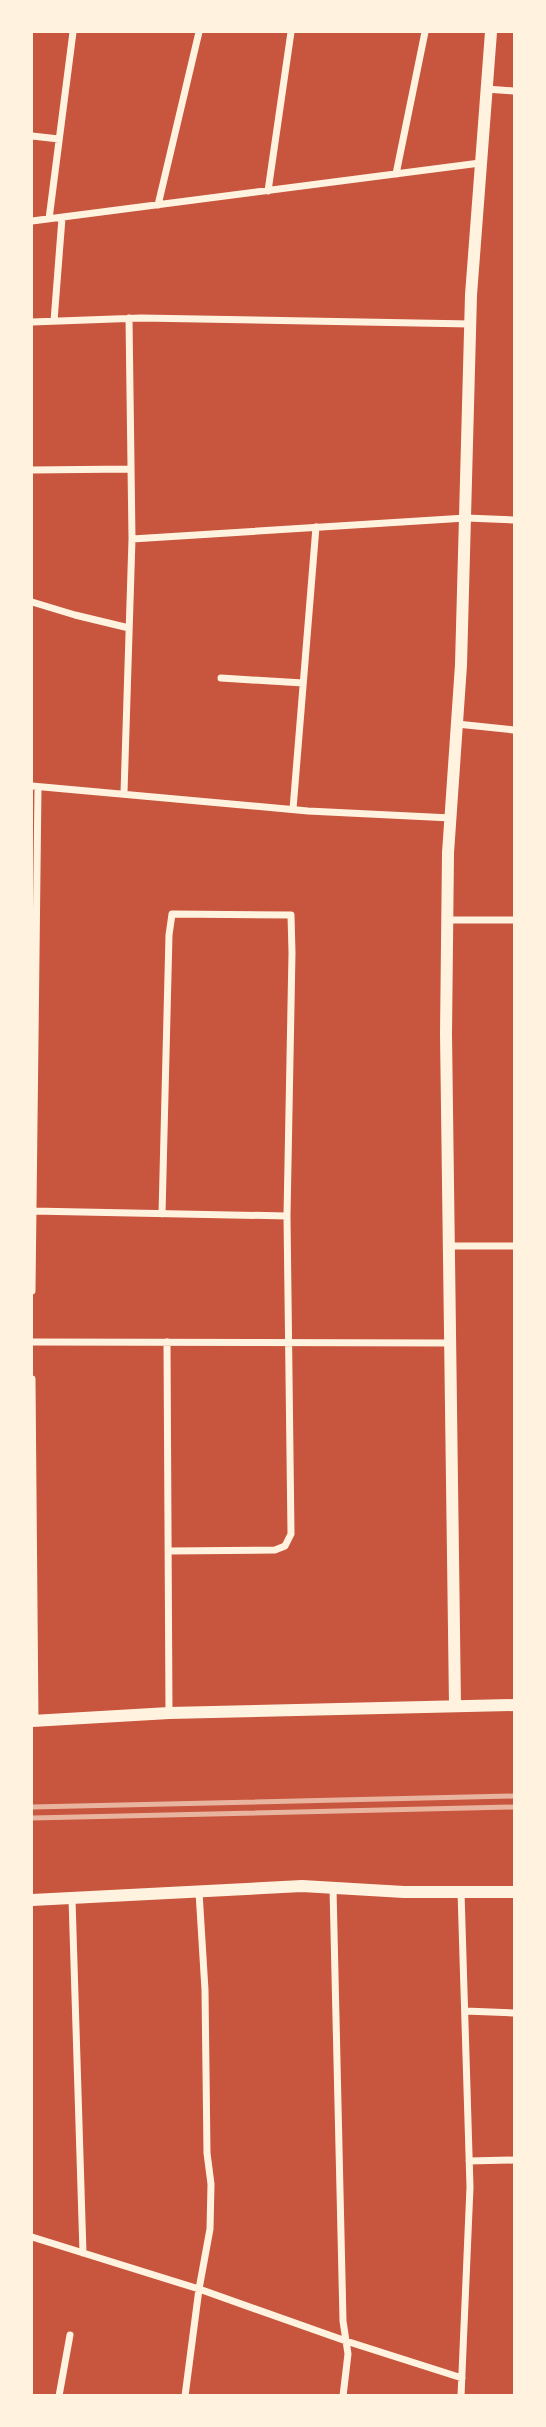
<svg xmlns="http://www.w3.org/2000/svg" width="546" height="2427" font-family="Raleway,sans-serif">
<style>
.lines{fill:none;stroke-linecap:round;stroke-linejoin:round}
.minor{stroke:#fff3e0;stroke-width:7}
.tertiary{stroke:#fff3e0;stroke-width:12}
.rail{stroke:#e9b49f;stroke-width:5}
</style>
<rect width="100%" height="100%" fill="#c8553d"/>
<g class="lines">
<path class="minor" d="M486,89L514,91
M32,136L59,139
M396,174L425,32
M268,191L291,32
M158,205L199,32
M49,219L73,32
M32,221L480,163
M54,321L62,218
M32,322L141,318L471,324
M32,470L131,469
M132,539L466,518L514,520
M32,602L75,615L129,628
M221,678L303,683
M457,724L514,730
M32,786L308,811L451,818
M124,793L132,539L129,318
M293,809L316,527
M447,920H514
M32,1211L287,1216
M162,1214L169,935L172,914L291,915L292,953L287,1216L291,1534L285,1546L275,1550L169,1551
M450,1246H514
M32,1291L38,787
M32,1342L450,1343
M167,1342L169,1713
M32,1379L35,1721
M333,1888L343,2321L348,2354L343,2396
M72,1899L83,2253
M465,2011L514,2013
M469,2161L514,2160
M32,2237L199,2289L346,2341L462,2378
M59,2396L70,2335
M185,2396L199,2289L210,2229L211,2184L207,2153L205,1990L199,1892
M461,2396L470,2187L461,1892"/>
<path class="tertiary" d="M455,1705L446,1034L448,853L461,665L471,295L491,32
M32,1721L169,1713L514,1705
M32,1900L302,1886L404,1892H514"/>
<path class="rail" d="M32,1807L514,1796
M32,1818L514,1807"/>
</g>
<rect width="546" height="2427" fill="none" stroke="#fff3e0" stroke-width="66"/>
</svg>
